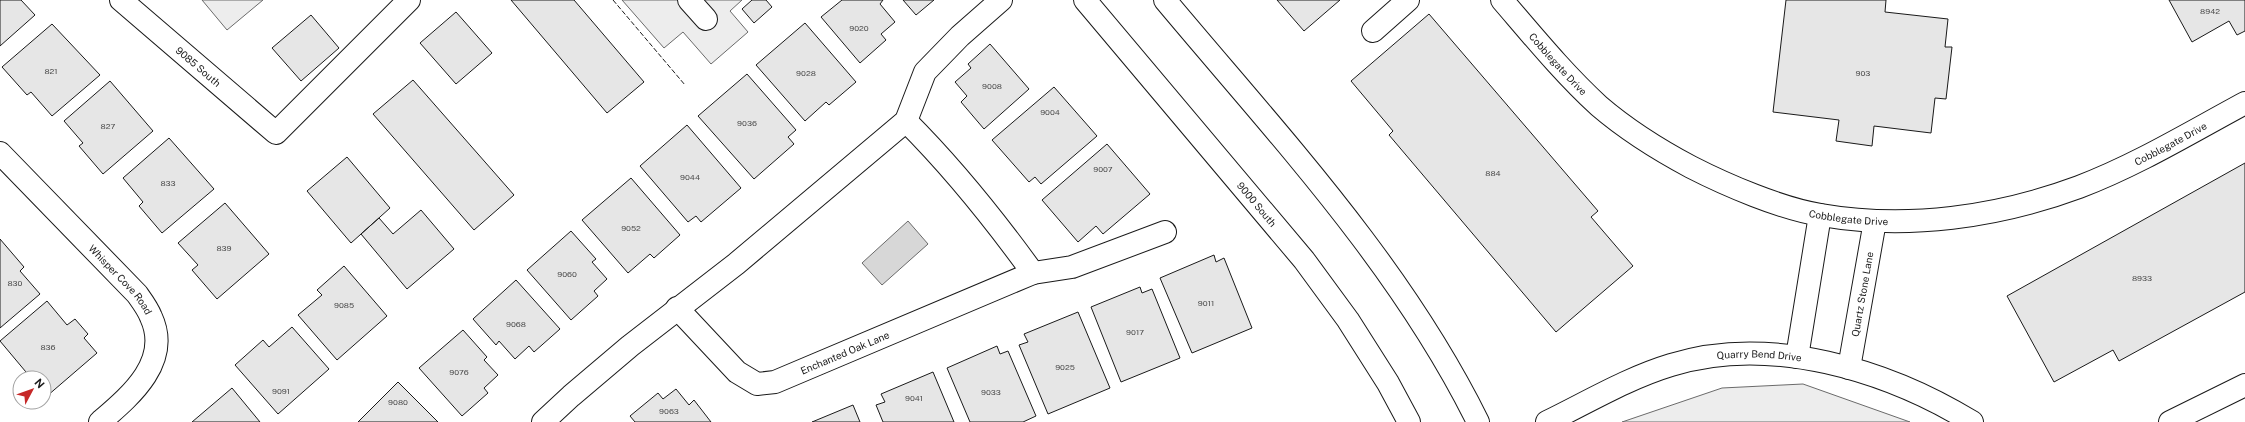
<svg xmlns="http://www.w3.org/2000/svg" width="2245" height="422" font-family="'Public Sans',sans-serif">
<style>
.built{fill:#ededed;stroke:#6a6a6a}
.water{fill:#d7d7d7;stroke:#6a6a6a}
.building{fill:#e6e6e6;stroke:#1a1a1a}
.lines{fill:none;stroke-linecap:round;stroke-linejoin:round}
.minor-casing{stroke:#1a1a1a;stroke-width:24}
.major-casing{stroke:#1a1a1a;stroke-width:24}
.minor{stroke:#fff;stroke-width:22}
.major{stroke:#fff;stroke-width:22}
.fence{stroke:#1a1a1a;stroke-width:1;stroke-dasharray:5 2;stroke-linecap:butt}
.labels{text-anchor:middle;stroke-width:3;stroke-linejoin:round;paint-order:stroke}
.number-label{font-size:8px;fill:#4d4d4d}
.street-label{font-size:10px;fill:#1a1a1a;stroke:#fff}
</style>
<rect width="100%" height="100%" fill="#fff"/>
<path class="built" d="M202,0H263L227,30Z
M622,0H742L730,11L748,32L711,64L683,32L664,48Z
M1803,384L1910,422H1622L1722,388Z"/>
<path class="water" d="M908,221L928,244L882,285L862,263Z"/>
<path class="building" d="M0,0H21L35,15L0,46Z
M511,0H574L644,82L607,113Z
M752,0H766L772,7L754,23L742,9Z
M842,0H883L880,4L895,22L881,34L886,40L860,63L821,17Z
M903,0H934L916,15Z
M1277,0H1340L1304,31Z
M1786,0H1886L1885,12L1948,19L1945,47H1952L1946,99L1935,98L1931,133L1874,126L1872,146L1836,141L1839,120L1773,112Z
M2169,0H2245V31L2237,35L2229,21L2192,42Z
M456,12L492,53L456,84L420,43Z
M1429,14L1598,211L1591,217L1633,266L1556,332L1389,135L1393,131L1351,81Z
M311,15L339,48L301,81L272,48Z
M805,23L856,82L829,105L826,102L805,121L756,65Z
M52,24L100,75L52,116L31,92L27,95L2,67Z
M990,44L1029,89L984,129L961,102L967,96L955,82L971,68L968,64Z
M747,74L796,130L788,137L794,144L754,179L698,116Z
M413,80L514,195L474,230L373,114Z
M110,81L153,131L103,174L79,146L83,143L64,121Z
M1054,87L1097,136L1041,184L1035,177L1029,182L992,140Z
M687,125L741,188L701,222L696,216L688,222L640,166Z
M169,138L214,189L162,233L139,206L143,202L123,178Z
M1107,144L1150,194L1103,234L1096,226L1078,242L1042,200Z
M347,157L390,208L351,243L307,191Z
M2245,163V292L2119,361L2113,350L2054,382L2007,296Z
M631,178L680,235L654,258L650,254L628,273L582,220Z
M225,203L269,254L217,299L192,270L198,265L178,243Z
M421,210L454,249L407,289L361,234L379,218L393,234Z
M571,231L596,259L592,262L607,279L594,291L598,296L571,320L527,270Z
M0,239L24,267L20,271L40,294L0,328Z
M1214,255L1216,262L1224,258L1252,328L1192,353L1160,278Z
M344,266L387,316L337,360L298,315L322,295L317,290Z
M516,280L560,329L534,352L529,346L515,359L499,341L496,345L473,319Z
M1140,287L1142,293L1152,289L1180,358L1121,382L1091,307Z
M47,301L67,325L75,319L88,334L84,338L97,353L47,396L44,393V378H31L0,341Z
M1078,312L1110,388L1048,414L1019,345L1028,342L1024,334Z
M292,327L329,369L278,414L235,365L263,340L269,347Z
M463,330L487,357L484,360L498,375L484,388L488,393L462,416L419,368Z
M997,346L1000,354L1008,351L1036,416L1023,422H970L947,368Z
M933,372L954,422H883L876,405L885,402L881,394Z
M398,382L438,422H358Z
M232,388L260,422H192Z
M676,389L689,405L694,400L711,422H635L630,416L658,393L663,399Z
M853,405L860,422H812Z"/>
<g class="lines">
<defs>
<g id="minor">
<path id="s1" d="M121,0L276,133L409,0"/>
<path d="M689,0L706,19"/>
<path id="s2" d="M1502,0C1533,36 1564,74 1599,106C1627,130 1659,150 1691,167C1726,185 1782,209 1821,215C1907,230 1998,217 2079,187C2137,165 2191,132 2245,103"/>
<path d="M1373,31L1408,0"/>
<path d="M906,121C953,168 994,219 1033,273"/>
<path id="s3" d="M0,153L137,294C142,301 148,309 151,317C172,362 129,397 100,422"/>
<path id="s4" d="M677,308L737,372L757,384L775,382L1033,273L1072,267L1165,232"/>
<path d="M1797,357L1820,215"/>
<path id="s5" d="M1849,368L1875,221"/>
<path d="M543,422L571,396L630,346L736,264L906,121L925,72L960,36L1001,0"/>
<path id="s6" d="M1547,422C1588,402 1628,378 1671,365C1770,334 1887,370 1972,422"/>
<path d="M2170,422L2245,385"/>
</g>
<g id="major">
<path id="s7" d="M1085,0L1304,260L1348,320L1388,383L1409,422"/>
<path d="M1165,0C1277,134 1400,264 1478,422"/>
</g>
</defs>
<use href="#minor" class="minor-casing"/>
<use href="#major" class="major-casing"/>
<use href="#minor" class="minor"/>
<use href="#major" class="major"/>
<path class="fence" d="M613,0L685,85"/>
</g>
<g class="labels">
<g class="number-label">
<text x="2210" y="14">8942</text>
<text x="859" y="31">9020</text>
<text x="51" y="74">821</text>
<text x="806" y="76">9028</text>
<text x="1863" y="76">903</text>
<text x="992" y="89">9008</text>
<text x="1050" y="115">9004</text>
<text x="747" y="126">9036</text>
<text x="108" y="129">827</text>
<text x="1103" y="172">9007</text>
<text x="1493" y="176">884</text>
<text x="690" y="180">9044</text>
<text x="168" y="186">833</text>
<text x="631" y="231">9052</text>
<text x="224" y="251">839</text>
<text x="567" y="277">9060</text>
<text x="2142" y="281">8933</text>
<text x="15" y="286">830</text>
<text x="1206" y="306">9011</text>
<text x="344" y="308">9085</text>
<text x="516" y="327">9068</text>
<text x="1135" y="335">9017</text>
<text x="48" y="350">836</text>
<text x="1065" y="370">9025</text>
<text x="459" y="375">9076</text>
<text x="281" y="394">9091</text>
<text x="991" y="395">9033</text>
<text x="914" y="401">9041</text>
<text x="398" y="405">9080</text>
<text x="669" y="414">9063</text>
</g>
<g class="street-label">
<text dy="4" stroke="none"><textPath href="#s2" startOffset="85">Cobblegate Drive</textPath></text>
<text dy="4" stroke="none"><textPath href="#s1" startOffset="102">9085 South</textPath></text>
<text dy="4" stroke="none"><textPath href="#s2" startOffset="757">Cobblegate Drive</textPath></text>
<text dy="4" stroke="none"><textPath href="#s7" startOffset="267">9000 South</textPath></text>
<text dy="4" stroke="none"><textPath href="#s2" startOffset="421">Cobblegate Drive</textPath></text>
<text dy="4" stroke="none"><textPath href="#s3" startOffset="175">Whisper Cove Road</textPath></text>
<text dy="4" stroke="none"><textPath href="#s5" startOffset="75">Quartz Stone Lane</textPath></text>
<text dy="4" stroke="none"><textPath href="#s4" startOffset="205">Enchanted Oak Lane</textPath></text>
<text dy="4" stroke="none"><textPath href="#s6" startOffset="226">Quarry Bend Drive</textPath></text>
</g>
</g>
<g transform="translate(32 390) rotate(49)"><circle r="19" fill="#ffffff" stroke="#a3a3a3"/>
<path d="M0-3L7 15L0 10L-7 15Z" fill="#c62828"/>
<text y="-6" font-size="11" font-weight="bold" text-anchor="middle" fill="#1a1a1a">N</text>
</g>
</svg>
